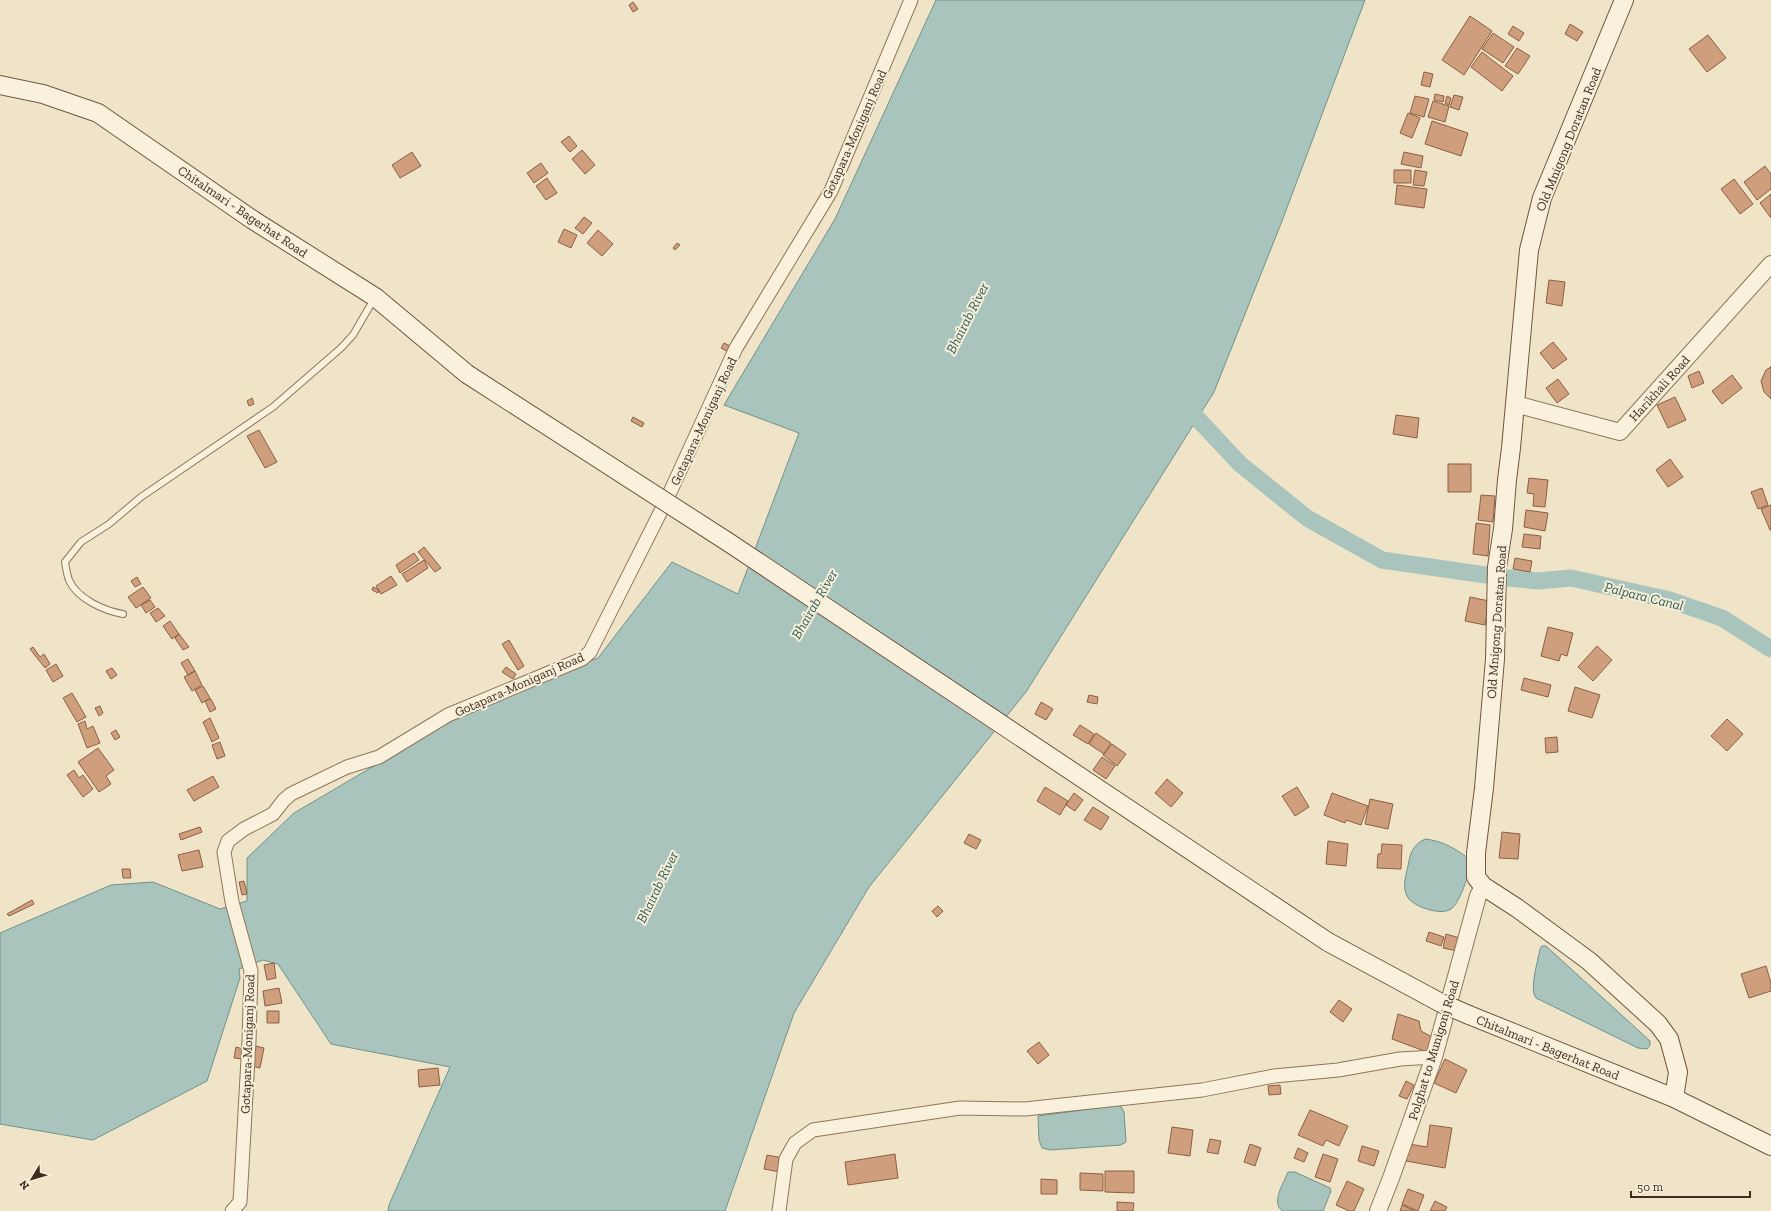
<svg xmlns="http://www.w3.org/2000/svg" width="1771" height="1211" font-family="'Zilla Slab',serif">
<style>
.water{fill:#a9c4bc;stroke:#6f938a}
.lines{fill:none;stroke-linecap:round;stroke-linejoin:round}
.canal{stroke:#a9c4bc;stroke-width:17}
.building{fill:#cf9f7d;stroke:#8d5f41}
.service-casing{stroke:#8d765c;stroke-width:8}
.minor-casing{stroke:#8d765c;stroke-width:15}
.tertiary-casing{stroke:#8d765c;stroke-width:18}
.secondary-casing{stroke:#6f573f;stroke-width:20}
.service{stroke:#faf1dc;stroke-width:6}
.minor{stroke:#faf1dc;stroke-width:13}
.tertiary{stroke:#faf1dc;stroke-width:16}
.secondary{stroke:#faf1dc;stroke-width:18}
.secondary-bridge-casing{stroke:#6f573f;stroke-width:20;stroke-linecap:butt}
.secondary-bridge{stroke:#faf1dc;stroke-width:18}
.labels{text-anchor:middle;stroke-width:4;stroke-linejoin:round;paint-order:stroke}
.street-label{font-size:13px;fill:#3d2e20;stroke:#f7eed8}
.water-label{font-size:14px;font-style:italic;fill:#2f5d5a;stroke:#f7eed8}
</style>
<rect width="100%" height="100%" fill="#f0e4c8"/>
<path class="water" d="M936,0H1365L1282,221L1214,392L1026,692L869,887L794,1013L725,1211H388L389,1205L450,1067L331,1044L278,964L263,960L239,969L240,978L207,1081L93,1140L0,1124V933L111,885L153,882L220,909L247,901V858L294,813L481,703L598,658L672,562L738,594L799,433L724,405L835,219Z
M1425,839C1443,841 1454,848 1468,858C1469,861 1470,864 1470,867C1468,877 1459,904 1451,909C1442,916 1412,907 1407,896C1402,887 1406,875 1408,866C1410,853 1413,845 1425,839Z
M1542,946H1546L1650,1041V1045L1647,1049L1638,1048L1536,998C1529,989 1538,961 1540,949Z
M1120,1105L1124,1112L1126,1142L1121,1145L1050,1150L1042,1148L1039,1140L1038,1116Z
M1288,1172H1295L1330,1188L1331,1191L1323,1211H1283C1270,1204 1284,1182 1288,1172Z"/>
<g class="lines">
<path class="canal" d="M1181,401L1240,464L1307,518L1382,560L1486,575
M1508,578L1538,581L1571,578L1670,600L1722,618L1771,649"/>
</g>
<path class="building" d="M633,2L638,9L633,12L629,5Z
M1470,16L1492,31L1464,75L1442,60Z
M1570,24L1583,32L1577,41L1565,34Z
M1513,26L1524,33L1519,41L1508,34Z
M1493,33L1514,47L1503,63L1482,49Z
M1708,35L1726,58L1707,72L1689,49Z
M1517,48L1530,56L1518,74L1505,66Z
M1482,52L1513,76L1502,91L1471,67Z
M1424,72L1433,74L1430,87L1421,85Z
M1435,94L1444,96L1443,102L1434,100Z
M1454,95L1463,97L1459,110L1450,107Z
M1415,96L1429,99L1424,117L1410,113Z
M1447,96L1451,98L1449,105L1445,103Z
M1433,101L1449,106L1445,122L1428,117Z
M1408,113L1420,118L1412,138L1400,133Z
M1432,121L1468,133L1461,156L1425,144Z
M569,136L577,146L570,152L561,142Z
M582,150L595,165L585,174L572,159Z
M412,152L421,166L400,178L392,165Z
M1404,152L1423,156L1421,168L1401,164Z
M541,163L548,173L534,183L527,173Z
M1765,166L1771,174V189L1757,200L1744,182Z
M1394,170H1411V183H1394Z
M1415,170L1427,172L1424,186L1413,185Z
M547,178L557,193L546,200L536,186Z
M1734,179L1753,204L1740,214L1721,189Z
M1397,185L1427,189L1424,208L1395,204Z
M1771,194V218L1760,203Z
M584,217L592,223L583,234L575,228Z
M564,229L577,235L571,248L558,242Z
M598,230L613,244L602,256L587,243Z
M677,243L680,245L675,250L673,248Z
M1549,280L1565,282L1562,306L1546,303Z
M1553,342L1567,359L1553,369L1540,353Z
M724,343L732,347L728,352L721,348Z
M1771,367V366V399L1764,392L1761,381L1766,370Z
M1699,371L1704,383L1692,388L1688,376Z
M1732,375L1742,388L1722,404L1712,391Z
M1558,379L1569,394L1557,403L1546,388Z
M1675,397L1686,420L1668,428L1657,405Z
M252,398L254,404L249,406L247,401Z
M1396,415L1419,418L1417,438L1393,434Z
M633,417L644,423L642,427L631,421Z
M259,430L277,462L265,468L247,436Z
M1670,459L1683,477L1668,487L1656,470Z
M1448,464H1471V492H1448Z
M1529,478L1548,480L1545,507L1533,506L1534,494L1527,493Z
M1762,488L1768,505L1758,509L1751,492Z
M1481,495L1495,496L1493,522L1478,520Z
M1771,505V530H1770L1761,509Z
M1526,510L1548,513L1545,531L1524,527Z
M1476,523L1490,525L1488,556L1473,554Z
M1524,534L1541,536L1540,549L1522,547Z
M424,547L441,568L435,572L418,552Z
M414,553L419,560L400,573L396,565Z
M1515,558L1532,561L1530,572L1513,569Z
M424,560L428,568L407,582L402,574Z
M391,576L397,585L381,594L376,586Z
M137,577L141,584L135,587L131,581Z
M143,587L151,598L136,608L128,597Z
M373,587L379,590L378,593L372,590Z
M1470,597L1489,601L1485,625L1465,621Z
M150,600L155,607L146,613L141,605Z
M158,608L165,616L156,622L150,613Z
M170,621L179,634L172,639L163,626Z
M1548,627L1573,633L1567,656L1561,654L1559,661L1541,656Z
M179,634L189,647L183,650L175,638Z
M509,640L524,666L518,670L502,644Z
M1597,646L1612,660L1593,681L1578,667Z
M33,647L40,657L44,654L50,664L45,668L30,649Z
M188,659L195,671L188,675L181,663Z
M56,664L63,676L53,682L46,670Z
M506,667L516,674L513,679L502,672Z
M112,668L117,675L111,679L106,671Z
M195,671L202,685L192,691L184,677Z
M1524,678L1551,685L1548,697L1521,690Z
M203,686L210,698L202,703L195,690Z
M1575,687L1600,695L1592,718L1568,711Z
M72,693L86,717L77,722L63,698Z
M1089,695L1098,697L1097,704L1087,702Z
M211,699L216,709L210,712L205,701Z
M1041,702L1053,709L1046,720L1035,714Z
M100,706L103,713L99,716L95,708Z
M210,718L219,738L212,742L203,722Z
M1727,719L1743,734L1727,751L1711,736Z
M85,721L87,729L93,726L100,743L87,748L78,724Z
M1080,725L1094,734L1088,744L1073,735Z
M116,730L120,737L115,740L111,733Z
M1096,733L1111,743L1104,754L1089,744Z
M1557,737L1558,752L1546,753L1545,738Z
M220,742L225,756L217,759L212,745Z
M1112,744L1126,754L1117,766L1103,755Z
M98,748L114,770L106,776L111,784L99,792L78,762Z
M1102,757L1115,766L1106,779L1093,770Z
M74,770L79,778L83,775L93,789L83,797L67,775Z
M213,776L219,787L194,801L187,790Z
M1167,779L1183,793L1171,807L1155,793Z
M1045,787L1068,801L1060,815L1037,801Z
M1297,787L1309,807L1295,816L1282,796Z
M1074,793L1083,800L1075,811L1066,805Z
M1332,793L1368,806L1361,825L1346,820L1345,823L1324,815Z
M1370,799L1393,804L1388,829L1365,824Z
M1093,807L1109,817L1101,830L1084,820Z
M200,827L202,832L181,840L179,834Z
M1502,832L1520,834L1518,859L1499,858Z
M969,834L981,840L976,849L964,843Z
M1328,841L1348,844L1346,866L1326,864Z
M1382,844L1402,845L1401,869L1377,868L1378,854H1381Z
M199,850L203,867L182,871L178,855Z
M122,869H130L131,878H123Z
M244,881L247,894L242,895L239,882Z
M32,900L34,904L9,916L7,914Z
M938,906L943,911L937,917L932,911Z
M1429,932L1444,937L1441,946L1426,941Z
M1446,934L1460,938L1457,951L1443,948Z
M274,963L276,978L267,980L264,965Z
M1766,966L1771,983V991L1749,998L1741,974Z
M279,988L282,1003L265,1006L263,991Z
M1339,1000L1352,1009L1343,1022L1330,1012Z
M267,1011H279V1023H267Z
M1398,1014L1419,1021L1421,1031L1432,1037L1427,1052L1392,1039Z
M1039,1042L1049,1055L1038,1064L1027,1051Z
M256,1046L264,1048L260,1068L252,1066Z
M236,1047L243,1049L242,1059L234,1058Z
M1445,1059L1467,1070L1456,1093L1434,1083Z
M438,1068L440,1085L419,1087L418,1070Z
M1406,1081L1414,1085L1407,1099L1399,1096Z
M1280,1085L1281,1094L1269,1095L1268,1086Z
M1310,1110L1348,1126L1339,1146L1326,1140L1323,1146L1298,1135Z
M1430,1125L1452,1128L1445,1168L1406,1161L1409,1144L1427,1147Z
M1172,1127L1193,1130L1190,1156L1168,1153Z
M1210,1139L1221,1141L1218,1154L1207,1152Z
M1250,1144L1261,1148L1255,1166L1244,1162Z
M1362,1146L1379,1151L1374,1166L1358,1161Z
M1298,1148L1308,1153L1304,1162L1294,1158Z
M895,1154L898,1178L848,1185L845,1162Z
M1323,1154L1338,1159L1330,1182L1315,1177Z
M767,1155L783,1158L780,1172L764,1169Z
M1105,1171H1134V1193L1105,1192Z
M1080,1173L1103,1174V1191L1080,1190Z
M1041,1179L1057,1180V1194H1041Z
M1347,1181L1364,1189L1354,1211H1349L1336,1205Z
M1408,1189L1424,1195L1418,1211L1402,1204Z
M1435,1201L1447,1207L1445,1211H1430Z
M1117,1202L1134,1203L1133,1211H1117Z
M1402,1205L1415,1211H1400Z"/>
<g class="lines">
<defs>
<path id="service" d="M123,614C105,611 77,599 69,580C67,575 66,568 65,562L81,542L109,524L141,497L273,407L341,348L353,335L374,299"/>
<path id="minor" d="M232,1211L240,1202L249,1041L251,971L232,902L224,852L228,841L244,829L273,814L284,800L291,794L347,767L379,757L448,715L582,659L590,652L666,501L736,348L831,191L911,0
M779,1211L786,1159L795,1143L813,1130L960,1108L1025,1109L1202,1090L1274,1076L1338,1070L1400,1059L1434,1057"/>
<path id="tertiary" d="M1515,404L1620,432L1771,264
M1378,1211L1391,1178L1434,1057L1478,896L1483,886"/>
<path id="secondary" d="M1624,0L1542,198L1529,250L1511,448L1507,480L1503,529L1497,567L1495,659L1484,788L1476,853V877L1483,886L1517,908L1589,961L1658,1024L1669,1039L1678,1072L1674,1098
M0,85L43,94L98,113L253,220L375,297L467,374
M1328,942L1441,1003
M1469,1015L1674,1098L1771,1146"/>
</defs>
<use href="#service" class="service-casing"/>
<use href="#minor" class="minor-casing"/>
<use href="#tertiary" class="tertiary-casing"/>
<use href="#secondary" class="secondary-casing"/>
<use href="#service" class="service"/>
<use href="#minor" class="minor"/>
<use href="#tertiary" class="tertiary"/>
<use href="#secondary" class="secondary"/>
<defs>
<path id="secondary-bridge" d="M467,374L728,542L1328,942
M1441,1003L1469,1015"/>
</defs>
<use href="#secondary-bridge" class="secondary-bridge-casing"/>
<use href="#secondary-bridge" class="secondary-bridge"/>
</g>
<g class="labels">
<g class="street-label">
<text transform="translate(854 134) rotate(-66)" y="5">Gotapara-Moniganj Road</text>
<text transform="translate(1568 139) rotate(-68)" y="5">Old Mnigong Doratan Road</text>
<text transform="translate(243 211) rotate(34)" y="5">Chitalmari - Bagerhat Road</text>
<text transform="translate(1659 388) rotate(-48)" y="5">Harikhali Road</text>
<text transform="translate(703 421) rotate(-65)" y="5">Gotapara-Moniganj Road</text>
<text transform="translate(1496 622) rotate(-86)" y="5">Old Mnigong Doratan Road</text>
<text transform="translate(519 684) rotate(-24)" y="5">Gotapara-Moniganj Road</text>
<text transform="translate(247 1044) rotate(-88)" y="5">Gotapara-Moniganj Road</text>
<text transform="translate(1548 1047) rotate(22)" y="5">Chitalmari - Bagerhat Road</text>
<text transform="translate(1433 1050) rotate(-73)" y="5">Polghat to Munigonj Road</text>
</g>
<g class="water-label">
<text transform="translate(967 318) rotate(-63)" y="5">Bhairab River</text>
<text transform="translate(1644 596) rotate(14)" y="5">Palpara Canal</text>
<text transform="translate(814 604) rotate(-60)" y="5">Bhairab River</text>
<text transform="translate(657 887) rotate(-64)" y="5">Bhairab River</text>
</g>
</g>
<g transform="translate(32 1179) rotate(232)" stroke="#f7eed8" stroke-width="3" paint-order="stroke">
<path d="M0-3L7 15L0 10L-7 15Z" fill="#3d2e20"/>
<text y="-6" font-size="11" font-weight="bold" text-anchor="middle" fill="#3d2e20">N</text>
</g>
<path d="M1631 1191v6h119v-6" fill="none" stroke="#3d2e20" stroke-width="2"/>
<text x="1637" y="1191" font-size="12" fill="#3d2e20" stroke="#f7eed8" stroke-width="3" paint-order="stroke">50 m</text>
</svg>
